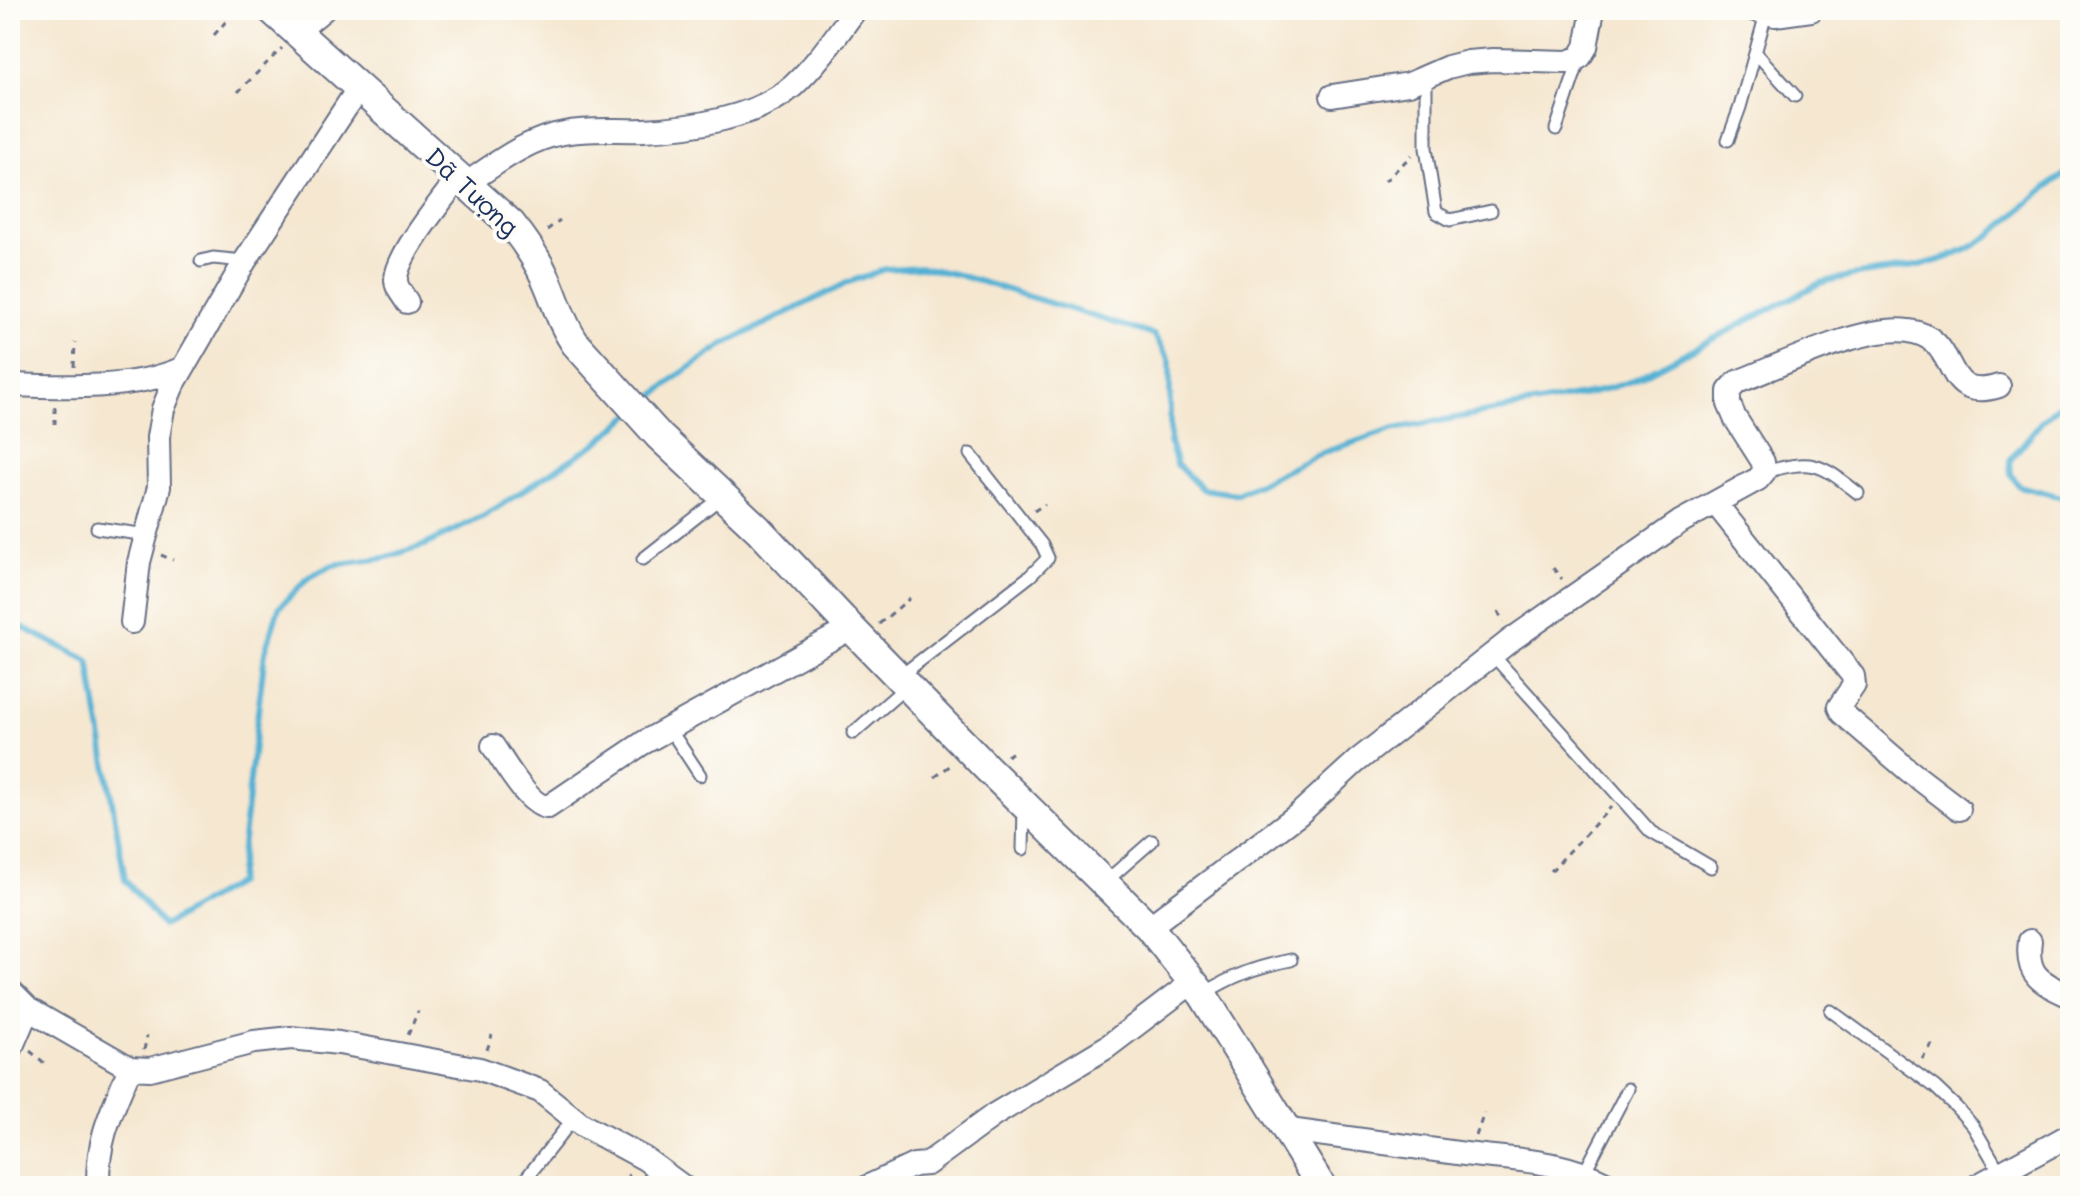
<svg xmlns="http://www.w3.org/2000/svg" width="2080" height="1196" font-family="Mali,sans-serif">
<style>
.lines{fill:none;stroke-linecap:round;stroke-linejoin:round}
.stream{stroke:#55b1d3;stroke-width:6}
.service-casing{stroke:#676f86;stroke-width:15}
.minor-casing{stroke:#676f86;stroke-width:26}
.tertiary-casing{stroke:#676f86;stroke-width:32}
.path{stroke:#676f86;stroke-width:3;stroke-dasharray:6 6;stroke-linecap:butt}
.service{stroke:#fff;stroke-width:11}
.minor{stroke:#fff;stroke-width:22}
.tertiary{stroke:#fff;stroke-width:28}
.labels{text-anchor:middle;stroke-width:8;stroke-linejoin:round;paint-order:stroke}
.street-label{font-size:26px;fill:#1b2f5e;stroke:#fdfcf7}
</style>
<rect width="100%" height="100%" fill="#fdfcf7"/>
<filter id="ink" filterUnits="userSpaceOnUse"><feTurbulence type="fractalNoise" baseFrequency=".0125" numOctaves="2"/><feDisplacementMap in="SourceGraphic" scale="16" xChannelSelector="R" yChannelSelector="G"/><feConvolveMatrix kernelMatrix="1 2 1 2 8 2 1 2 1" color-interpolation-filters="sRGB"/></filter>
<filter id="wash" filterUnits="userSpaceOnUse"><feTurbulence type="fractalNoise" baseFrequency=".006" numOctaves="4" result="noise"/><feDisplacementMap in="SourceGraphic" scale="32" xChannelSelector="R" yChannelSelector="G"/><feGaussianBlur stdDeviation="1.8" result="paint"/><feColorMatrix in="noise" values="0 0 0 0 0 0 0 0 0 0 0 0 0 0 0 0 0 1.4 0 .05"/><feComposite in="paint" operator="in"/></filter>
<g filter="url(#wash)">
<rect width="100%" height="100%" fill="#f5e7d0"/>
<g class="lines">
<path class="stream" d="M2070,396L2042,421L2010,460L2011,474L2019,486L2070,499
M642,406L676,377L724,344L849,282L885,269L922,267L959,275L1154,335L1170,361V442L1177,465L1202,489L1237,494L1325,452L1394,429L1593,393L1632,381L1820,283C1868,269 1921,272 1966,250C2006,230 2032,193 2070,171
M10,621L89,661L125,880L163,926L238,882L265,652L279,608L309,577L333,565L384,558L425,545L484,516L598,442L630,415"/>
</g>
</g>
<g filter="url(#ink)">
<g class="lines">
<defs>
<path id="service" d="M1756,53L1795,96
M1426,78V148L1436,212L1450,220L1491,211
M1556,129L1580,58
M1728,140L1740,107L1766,14
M201,261L213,258L244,261
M1764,472C1814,459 1818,462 1858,493
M97,528L147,535
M643,559L723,496
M1492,654L1651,832L1711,867
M899,677L1030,576L1048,558L1042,545L970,454
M669,728L700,775
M853,733L906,687
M1023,849L1024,809
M1104,883L1152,841
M1203,994C1234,975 1256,967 1291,960
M1831,1011L1935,1087L1956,1107L1973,1126L2001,1174
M1584,1173L1628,1089
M520,1186L573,1119"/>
<path id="minor" d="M1755,10L1775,15L1811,10
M295,33L323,10
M1332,96L1409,84L1448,67L1468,62L1493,60L1568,62L1580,57L1586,47L1593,10
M467,183C497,163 527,139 564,133C590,128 616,131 643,130C690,128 757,118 793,86C817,64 836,36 855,10
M407,302C403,295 396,288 396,280C396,255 444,198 459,177
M10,385C62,387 135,390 183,368
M1716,504L1853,676L1854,685L1839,707L1842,713L1908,770L1959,809
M132,622L139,562L159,487L158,437L163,409L172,387L245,261L358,89
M493,746C504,762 529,807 548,807L643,743L851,628
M1149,927L1299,814L1357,761L1511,640L1680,522L1758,479L1764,472L1763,462L1735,418L1729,404V391L1737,382C1782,365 1864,324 1909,331C1963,338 1938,405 1999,386
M2030,941C2025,976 2042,983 2070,996
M10,991L28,1009L130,1068L150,1069L254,1042L291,1038L339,1043L480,1069L540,1091L582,1125L645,1159L682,1186
M10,1051L28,1009
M1289,1130C1347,1138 1406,1146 1465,1154C1521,1161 1560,1159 1612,1186
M98,1186C97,1138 112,1111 130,1068
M869,1186L914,1165L927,1164L994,1115L1107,1047L1194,981
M1977,1186L2070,1135"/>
<path id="tertiary" d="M272,10L511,224C525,241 537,259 546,279C556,301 561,323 575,343L659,436L758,529L851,628L986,767L1149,927L1203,995L1321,1186"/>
</defs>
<use href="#service" class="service-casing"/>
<use href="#minor" class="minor-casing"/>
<use href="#tertiary" class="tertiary-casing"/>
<path class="path" d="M214,35L236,10
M238,92L282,48
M1385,181L1412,155
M547,230L560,220
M74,367L75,342
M55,407V424
M1034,511L1045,504
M161,555L173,560
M1553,568L1562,579
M1498,611L1503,622
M879,624L910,598
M1007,756L1016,750
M935,777L951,765
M1551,871L1611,807
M408,1035L418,1011
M144,1050L147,1036
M487,1050L492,1035
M30,1051L48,1066
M1922,1059L1933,1043
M1476,1136L1484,1113
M628,1174L632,1186"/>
<use href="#service" class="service"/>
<use href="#minor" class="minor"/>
<use href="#tertiary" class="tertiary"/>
</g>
</g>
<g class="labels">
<g class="street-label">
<text transform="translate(472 192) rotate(43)" y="9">Dã Tượng</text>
</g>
</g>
<rect width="2080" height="1196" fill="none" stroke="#fdfcf7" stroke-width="40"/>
</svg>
